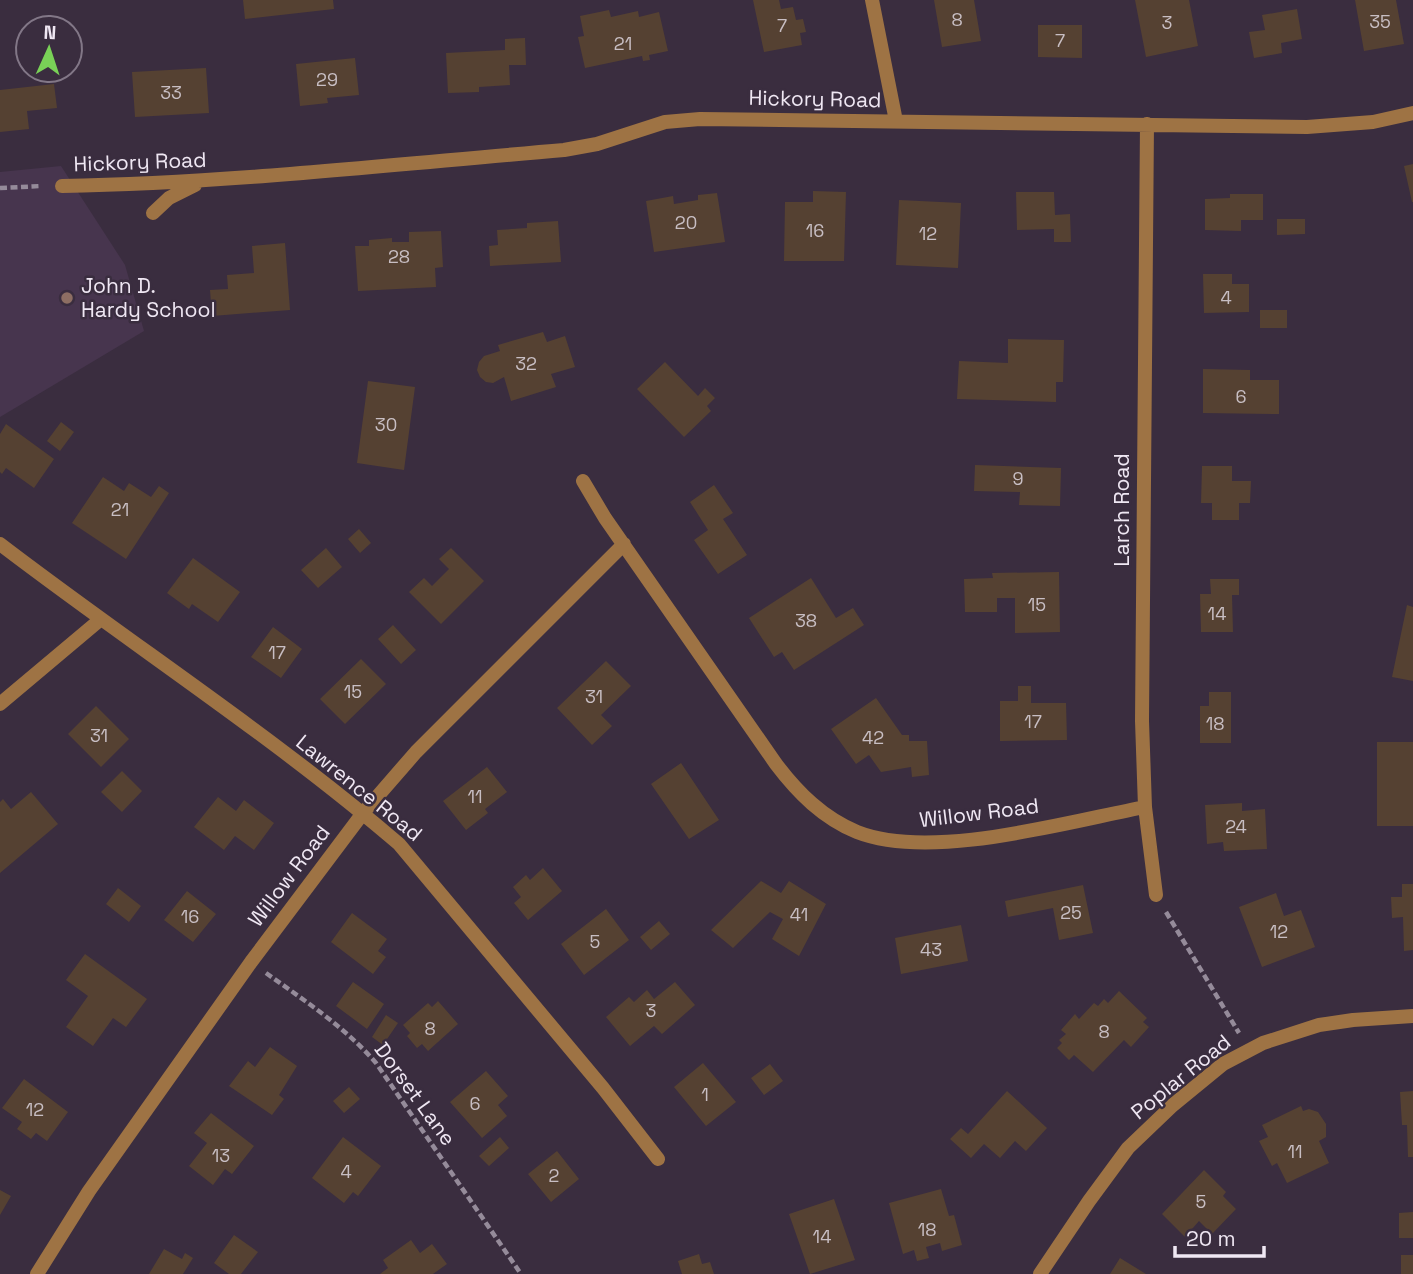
<svg xmlns="http://www.w3.org/2000/svg" width="1413" height="1274" font-family="'Space Grotesk',sans-serif">
<style>
.built{fill:#47354e}
.building{fill:#554132}
.lines{fill:none;stroke-linecap:round;stroke-linejoin:round}
.path{stroke:#958b9a;stroke-width:4.5;stroke-dasharray:7 3.5;stroke-linecap:butt}
.street{stroke:#9e7344;stroke-width:14}
.education-dot{fill:#8d6e63;stroke:#3a2d3f;stroke-width:2.5}
.labels{text-anchor:middle;stroke-width:5;stroke-linejoin:round;paint-order:stroke}
.number-label{font-size:18px;fill:#c8bec3}
.street-label{font-size:21px;fill:#efe7f3;stroke:#3a2d3f}
.poi-label{font-size:21px;fill:#efe7f3;stroke:#3a2d3f;text-anchor:start}
</style>
<rect width="100%" height="100%" fill="#3a2d3f"/>
<path class="built" d="M61,166L125,265L144,331L0,417V172Z"/>
<path class="building" d="M243,0H333L334,9L245,19Z
M753,0H779L781,9L793,7L796,20L803,19L806,32L800,33L802,45L764,52Z
M934,0H974L981,41L942,47Z
M1135,0H1189L1198,46L1146,57Z
M1355,0H1396L1404,44L1364,51Z
M1297,9L1302,39L1281,43L1282,53L1254,58L1249,32L1265,30L1262,15Z
M609,10L611,17L638,11L639,17L659,12L668,51L649,55L650,60L643,61L642,56L585,68L578,37L584,36L580,16Z
M1038,25H1082V58L1038,57Z
M525,38L526,65H509L510,85L479,87V92L448,93L446,53L505,50V39Z
M355,58L359,95L327,98L328,103L300,106L296,64Z
M206,68L209,113L135,117L132,72Z
M54,84L57,108L27,111L29,129L0,132V90Z
M1413,164V202H1412L1404,166Z
M813,191L846,192L844,261H784L785,202H813Z
M1016,192H1054L1055,215L1070,214L1071,242H1054V229L1017,230Z
M717,193L725,242L654,252L646,201L673,196L674,204L698,200V195Z
M1230,194H1263V220H1241V231L1205,230V199L1230,198Z
M899,200L961,203L958,268L896,265Z
M1277,219H1305V234L1277,235Z
M558,221L561,262L490,266L489,246L498,245L497,230L527,228V223Z
M441,231L443,267L435,268L436,287L358,291L355,246H369V240L392,238V242H409V232Z
M285,243L290,310L212,316L210,290L228,289L227,275L254,273L252,246Z
M1203,274H1232V284H1249V312L1204,313Z
M1260,310H1287V328H1260Z
M543,332L547,342L565,336L575,367L551,374L556,387L511,401L504,377L493,383L486,382L480,377L477,370L479,362L484,356L500,351L498,345Z
M1008,339L1064,340L1063,382H1056V402L957,399L959,361L1008,363Z
M665,362L698,396L705,388L715,398L707,406L711,411L684,437L637,389Z
M1203,369L1250,370V380H1279V414L1203,413Z
M368,381L415,387L404,470L357,463Z
M61,422L74,432L60,451L47,441Z
M6,424L54,459L34,488L6,468L2,474L0,472V434Z
M975,465L1061,468L1060,506L1019,505L1020,492L974,491Z
M1202,466H1232V481H1251L1250,503H1239V520H1212V503H1201Z
M103,477L124,491L129,483L151,497L159,486L169,493L126,559L72,523Z
M714,485L733,513L723,519L747,555L718,574L694,540L708,530L690,502Z
M359,529L371,543L360,553L348,539Z
M326,548L342,567L318,588L301,570Z
M451,548L484,581L441,624L409,592L424,578L432,586L449,569L439,559Z
M193,558L240,592L218,622L192,604L189,609L167,593Z
M1059,572L1060,632L1015,633V598H997V612H965L964,579L993,578L992,573Z
M811,578L836,618L853,608L864,625L794,670L782,652L774,657L749,618Z
M1210,579H1239V595H1232L1233,632H1201L1200,594H1211Z
M1407,605L1413,607V681L1392,677Z
M393,625L416,650L401,664L378,639Z
M273,627L302,649L281,678L251,657Z
M361,659L386,684L345,724L320,699Z
M606,661L631,686L601,715L612,726L592,745L557,708Z
M1018,686H1031V703H1066L1067,740L1000,741V701H1018Z
M1209,692H1231V743H1200V706H1209Z
M876,698L902,735H909V741H927L929,775L912,777L911,767L881,772L869,755L856,764L831,729Z
M96,706L129,739L101,767L68,734Z
M1377,742H1413V826H1377Z
M681,763L719,820L689,839L651,784Z
M487,767L507,792L485,809L488,813L466,830L443,801Z
M122,771L142,791L122,812L101,792Z
M31,792L58,824L0,873V802L3,799L11,809Z
M218,797L236,811L244,800L274,823L254,850L235,836L224,850L194,827Z
M1242,803V811L1265,809L1267,849L1224,851L1223,842L1207,844L1205,805Z
M543,868L562,891L528,920L514,903L521,897L513,887L526,875L530,880Z
M761,881L781,893L789,881L826,904L799,956L772,939L783,919L770,912L733,948L711,930Z
M1402,884H1413V950L1404,951L1403,917L1392,918L1391,897H1402Z
M1083,885L1093,933L1059,940L1053,908L1008,917L1005,901Z
M118,888L141,906L129,922L106,904Z
M187,891L216,914L193,942L164,920Z
M1276,893L1284,916L1301,910L1315,947L1262,967L1239,907Z
M606,909L629,940L584,975L561,944Z
M352,913L387,939L378,951L386,957L373,974L331,942Z
M659,921L670,934L651,950L640,937Z
M961,925L968,961L901,974L895,938Z
M85,954L147,999L126,1027L113,1018L93,1046L66,1027L88,996L66,980Z
M353,982L384,1004L367,1029L336,1006Z
M675,982L695,1005L662,1034L654,1026L630,1046L606,1017L629,997L634,1002L647,990L654,999Z
M1119,991L1147,1018L1143,1022L1149,1027L1131,1047L1124,1040L1093,1072L1074,1055L1069,1060L1057,1048L1062,1043L1059,1040L1066,1034L1061,1030L1075,1014L1079,1019L1094,1003L1098,1006L1104,999L1108,1003Z
M438,1001L458,1024L428,1051L422,1044L417,1048L407,1036L410,1033L403,1025L428,1003L432,1007Z
M386,1015L398,1023L383,1045L372,1037Z
M270,1047L297,1066L279,1095L284,1099L272,1115L229,1086L248,1061L255,1067Z
M703,1063L736,1102L706,1126L674,1087Z
M770,1064L783,1081L764,1095L751,1078Z
M486,1071L508,1096L498,1105L507,1116L482,1138L450,1102Z
M24,1079L68,1112L47,1141L36,1133L31,1139L17,1129L22,1122L2,1108Z
M349,1087L360,1099L344,1113L333,1101Z
M1007,1091L1047,1128L1026,1151L1015,1141L1000,1158L984,1144L971,1158L950,1139L961,1128L968,1134Z
M1413,1091V1157H1408L1407,1125H1402L1400,1092Z
M1301,1106L1303,1111L1309,1109L1318,1112L1326,1124V1137L1319,1141L1329,1163L1287,1183L1277,1163L1272,1166L1259,1141L1268,1137L1262,1125Z
M211,1113L254,1146L232,1174L225,1169L213,1185L189,1166L207,1143L194,1133Z
M343,1137L381,1166L358,1196L353,1192L344,1203L312,1178Z
M500,1137L509,1148L489,1166L479,1156Z
M557,1151L579,1179L551,1202L528,1174Z
M1204,1170L1226,1192L1223,1196L1236,1209L1212,1234L1199,1221L1185,1237L1162,1214Z
M941,1189L949,1216L954,1215L962,1245L942,1251L940,1243L926,1247L929,1258L917,1261L914,1250L903,1254L889,1203Z
M0,1190L11,1196L0,1215Z
M834,1199L855,1260L810,1274L789,1214Z
M1413,1212V1238H1399V1213Z
M234,1235L258,1252L241,1274H229L214,1263Z
M411,1240L420,1253L432,1244L447,1264L433,1274H380L388,1268L383,1260Z
M164,1249L182,1259L185,1253L193,1258L183,1274H149Z
M699,1254L702,1264L710,1262L714,1274H682L678,1261Z
M1401,1255H1413V1274H1401Z
M1120,1258L1146,1274H1110Z"/>
<g class="lines">
<path class="path" d="M0,188L41,186
M1166,912L1239,1033
M266,973C305,1001 345,1027 376,1063L521,1274"/>
<path class="street" d="M872,0L896,121
M1147,124L1142,721L1145,807L1156,895
M62,186C230,183 397,164 564,150L597,144L665,122L700,119L1307,127L1373,122L1413,113
M153,213L169,198L195,185
M583,481L605,518L776,764C798,793 823,818 857,832C931,861 1067,822 1145,807
M0,544C132,645 273,736 399,844L603,1088L658,1159
M0,704L101,619
M37,1274L89,1191L251,962L363,813L416,752L624,544
M1040,1274L1089,1201L1128,1148L1173,1105L1223,1064L1263,1043L1319,1025L1353,1020L1413,1016"/>
</g>
<circle class="education-dot" cx="67" cy="298" r="7"/>
<g class="labels">
<g class="number-label">
<text x="957" y="26">8</text>
<text x="1380" y="28">35</text>
<text x="1167" y="29">3</text>
<text x="782" y="32">7</text>
<text x="1060" y="47">7</text>
<text x="623" y="50">21</text>
<text x="327" y="86">29</text>
<text x="171" y="99">33</text>
<text x="686" y="229">20</text>
<text x="815" y="237">16</text>
<text x="928" y="240">12</text>
<text x="399" y="263">28</text>
<text x="1226" y="304">4</text>
<text x="526" y="370">32</text>
<text x="1241" y="403">6</text>
<text x="386" y="431">30</text>
<text x="1018" y="485">9</text>
<text x="120" y="516">21</text>
<text x="1037" y="611">15</text>
<text x="1217" y="620">14</text>
<text x="806" y="627">38</text>
<text x="277" y="659">17</text>
<text x="353" y="698">15</text>
<text x="594" y="703">31</text>
<text x="1033" y="728">17</text>
<text x="1215" y="730">18</text>
<text x="99" y="742">31</text>
<text x="873" y="744">42</text>
<text x="475" y="803">11</text>
<text x="1236" y="833">24</text>
<text x="1071" y="919">25</text>
<text x="799" y="921">41</text>
<text x="190" y="923">16</text>
<text x="1279" y="938">12</text>
<text x="595" y="948">5</text>
<text x="931" y="956">43</text>
<text x="651" y="1017">3</text>
<text x="430" y="1035">8</text>
<text x="1104" y="1038">8</text>
<text x="705" y="1101">1</text>
<text x="475" y="1110">6</text>
<text x="35" y="1116">12</text>
<text x="1295" y="1158">11</text>
<text x="221" y="1162">13</text>
<text x="346" y="1178">4</text>
<text x="554" y="1182">2</text>
<text x="1201" y="1208">5</text>
<text x="927" y="1236">18</text>
<text x="822" y="1243">14</text>
</g>
<g class="street-label">
<text transform="translate(815 99) rotate(1)" y="7">Hickory Road</text>
<text transform="translate(140 162) rotate(-2)" y="7">Hickory Road</text>
<text transform="translate(1122 510) rotate(-90)" y="7">Larch Road</text>
<text transform="translate(359 788) rotate(39)" y="7">Lawrence Road</text>
<text transform="translate(979 813) rotate(-7)" y="7">Willow Road</text>
<text transform="translate(289 876) rotate(-53)" y="7">Willow Road</text>
<text transform="translate(1181 1077) rotate(-39)" y="7">Poplar Road</text>
<text transform="translate(415 1094) rotate(54)" y="7">Dorset Lane</text>
</g>
<g class="poi-label">
<text x="81" y="293">John D.<tspan x="81" dy="24">Hardy School</tspan></text>
</g>
</g>
<g transform="translate(49 49) rotate(3)"><circle r="33" fill="#3a2d3f" stroke="#827787" stroke-width="2"/>
<path d="M0-5L12 26L0 18L-12 26Z" fill="#79d157"/>
<text y="-10" font-size="19" font-weight="bold" text-anchor="middle" fill="#efe7f3">N</text>
</g>
<path d="M1175 1246v10h89v-10" fill="none" stroke="#efe7f3" stroke-width="3.5"/>
<text x="1186" y="1246" font-size="21" fill="#efe7f3" stroke="#3a2d3f" stroke-width="5" paint-order="stroke">20 m</text>
</svg>
